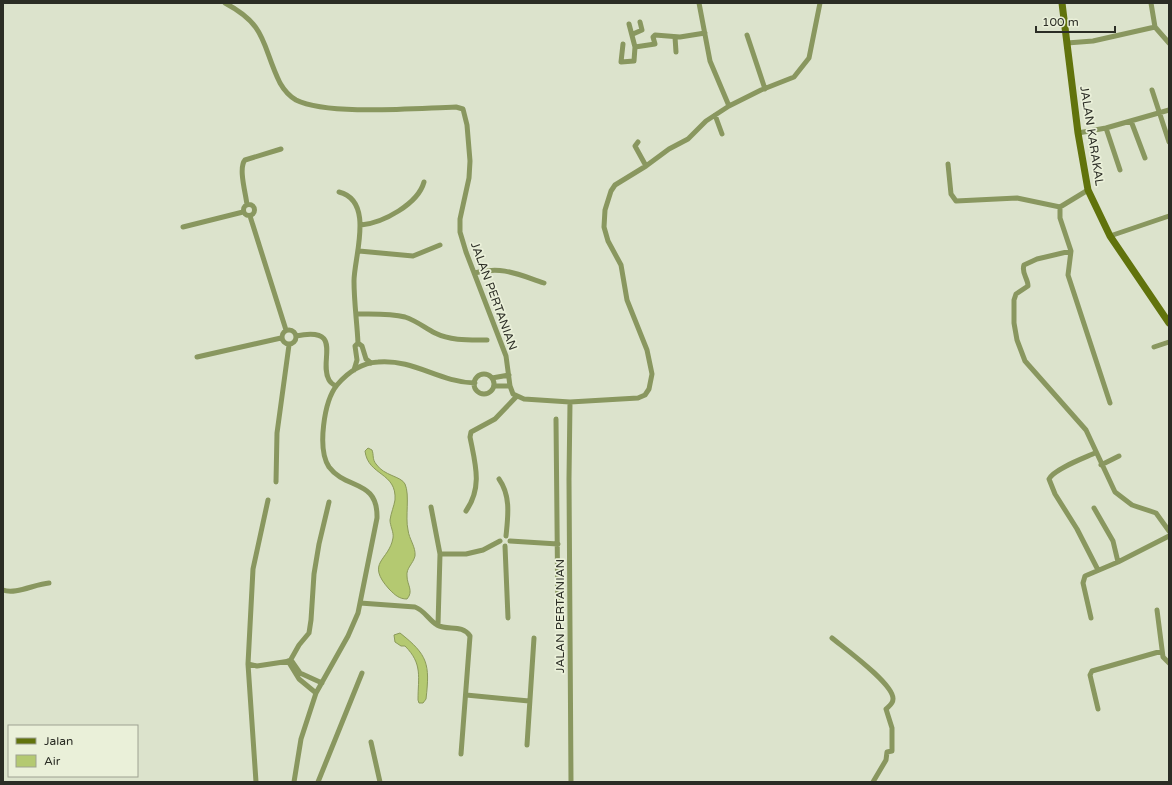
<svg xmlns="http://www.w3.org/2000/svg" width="1172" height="785" font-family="'Varela Round',sans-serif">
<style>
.water{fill:#b4c971;stroke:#8b9a5a}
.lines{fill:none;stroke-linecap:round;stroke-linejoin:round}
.minor{stroke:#89975f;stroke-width:5}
.secondary{stroke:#61730c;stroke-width:7}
.labels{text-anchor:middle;stroke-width:3.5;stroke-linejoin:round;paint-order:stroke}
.street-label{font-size:12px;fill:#2b2d25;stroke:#eaf0d9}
</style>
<rect width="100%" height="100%" fill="#dce3cc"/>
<path class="water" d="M368,448L372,450C374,455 372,459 376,464C384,476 401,476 405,484C410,495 405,517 408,530C409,539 416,547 415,556C413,564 406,568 407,576C407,585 414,591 407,599C399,599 395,595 389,589C365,562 389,561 393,538C394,532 390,526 390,520C391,513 394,506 395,500C397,472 368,476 365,451Z
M400,633C428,655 430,664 426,699L423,703H419L418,700C418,677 423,664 405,646H401L395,642L394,635Z"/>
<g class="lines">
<path class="minor" d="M225,3C268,26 261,44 280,83C284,90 289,96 296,100C328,116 418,108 456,107L463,109L467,125L470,161L469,178L460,219V232L466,252L506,356L510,386L513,394L524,399L570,402L638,398L645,395L649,389L652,374L647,350L627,300L621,265L608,241L604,227L605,210L611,191L615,185L646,166L669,149L688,139L706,121L729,106L761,90L794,77L809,58L820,3
M699,3L710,61L729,106
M1151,3L1155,27L1169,43
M629,24L635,47
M633,34L642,30L640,22
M747,35L765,89
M675,37L676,52
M1067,43L1093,41L1155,27
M623,44L621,62L634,61L635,47L655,44L653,37L655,35L680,37L705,33
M1152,90L1169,142
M715,115L722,134
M1131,121L1145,158
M1106,128L1120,170
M1078,133L1106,128L1169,110
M638,142L635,146L646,166
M948,164L951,194L956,201L1017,198L1060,207
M1088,190L1060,207V218L1071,251L1068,275L1110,403
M339,192C375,201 354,257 354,281C354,302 357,322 358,343L355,346L357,360L354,370
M243.5 210a5.5 5.5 0 1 1 11 0a5.5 5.5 0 1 1-11 0Z
M247,205C246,194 238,168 245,160L281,149
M250,216L286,330
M361,225C383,223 418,204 424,182
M183,227L243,212
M1110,236L1169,216
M359,251L413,256L440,245
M1071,251L1037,259L1024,265C1021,273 1028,278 1028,286L1016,294L1014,300V323L1017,340L1025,361L1086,430L1115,492L1132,505L1156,513L1169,531
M474,273C503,266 517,274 544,283
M356,314C372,314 390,313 405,317C417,321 425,328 435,333C451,341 469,340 487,340
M282 337a7 7 0 1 1 14 0a7 7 0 1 1-14 0Z
M296,336C345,326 318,361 329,380C330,382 334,385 336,386
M358,343L362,346L366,359L371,363
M1154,347L1169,342
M197,357L281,338
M474 384a10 10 0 1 1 20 0a10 10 0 1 1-20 0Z
M492,378L509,375
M494,386H510
M570,402L569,479L571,782
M556,419L558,623
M1095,453C1084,458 1054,469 1049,479L1055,494L1077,529L1098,570
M1101,465L1119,456
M499,479C511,496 508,516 506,536
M276,482L277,433L289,345
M431,507L440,554L438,625
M1094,508L1113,541L1118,562
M466,511C483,487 475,463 470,437L471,432L495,419L516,397
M510,541L558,544
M505,546L508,618
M440,554H466L483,550L500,541
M3,590C15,595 35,584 49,583
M360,603L415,607C424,610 429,620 437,625C448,631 462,624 470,636L461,754
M1157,610L1163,657L1169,663
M1091,618L1083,583L1085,576L1118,562L1169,536
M832,638C844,648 894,684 893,699C893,704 889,706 886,709L892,728V751L887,752L886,760L873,782
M291,660L300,673L322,683
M288,661L299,679L316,693
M248,664L257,666L290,661L299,645L309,633L311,620L314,574L319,544L329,502
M466,695L529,701
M1098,709L1090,675L1092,671L1162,651
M371,742L380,782
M527,745L534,638
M256,782L248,664L253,569L268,500
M294,782L301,739L316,693L348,636L358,613L377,518C378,479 346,490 329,467C317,449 324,401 337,385C348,372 361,363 378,362C415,359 438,382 475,383
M318,782L362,673"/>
<path class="secondary" d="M1062,3L1078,133L1088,190L1110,236L1169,323"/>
</g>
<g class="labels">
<g class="street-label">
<text transform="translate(1092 136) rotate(81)" y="4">JALAN KARAKAL</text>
<text transform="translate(494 296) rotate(70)" y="4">JALAN PERTANIAN</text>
<text transform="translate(560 616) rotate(-90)" y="4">JALAN PERTANIAN</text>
</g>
</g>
<rect width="1172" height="785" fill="none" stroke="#2b2d25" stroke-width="8"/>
<rect x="8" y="725" width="130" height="52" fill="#eaf0d9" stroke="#9ea291"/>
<rect x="16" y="738" width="20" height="6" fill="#61730c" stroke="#9ea291"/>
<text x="44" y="745" font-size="12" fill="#2b2d25">Jalan</text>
<rect x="16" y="755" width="20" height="12" fill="#b4c971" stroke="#9ea291"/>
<text x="44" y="765" font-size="12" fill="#2b2d25">Air</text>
<path d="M1036 26v6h79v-6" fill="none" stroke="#2b2d25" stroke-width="2"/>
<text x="1042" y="26" font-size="12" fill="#2b2d25" stroke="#eaf0d9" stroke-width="3" paint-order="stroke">100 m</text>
</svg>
